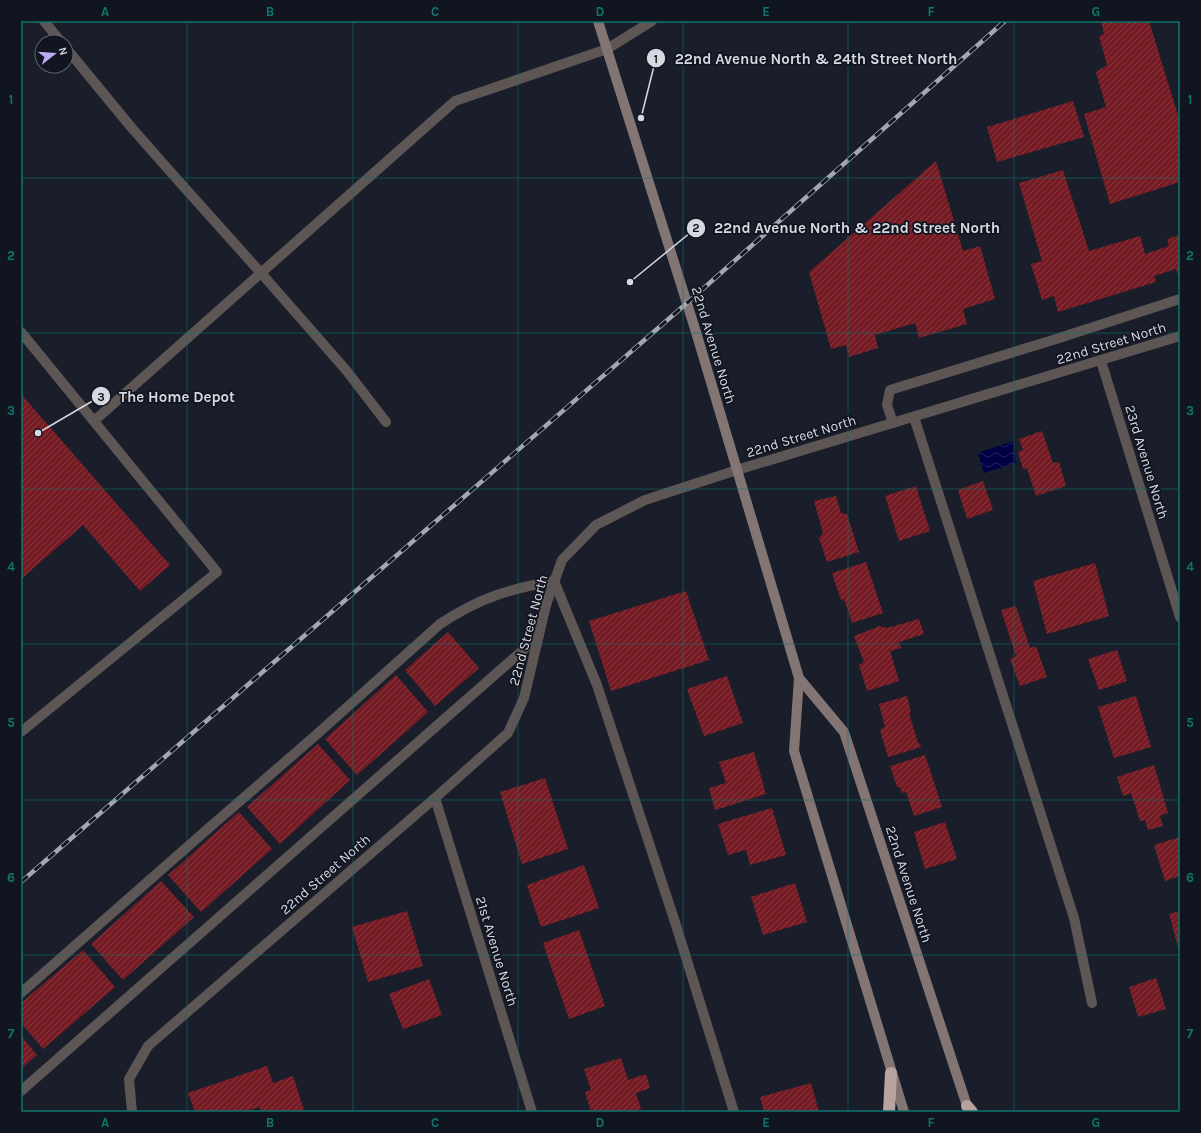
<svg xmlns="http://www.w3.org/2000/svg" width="1201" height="1133" font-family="Karla,sans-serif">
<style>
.water{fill:url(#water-waves)}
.building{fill:url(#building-hatch)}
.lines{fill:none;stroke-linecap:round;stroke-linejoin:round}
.lane{stroke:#5e5655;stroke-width:10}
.street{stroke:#5e5655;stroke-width:10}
.secondary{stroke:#827573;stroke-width:10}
.highway{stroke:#b7a4a0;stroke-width:12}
.rail-casing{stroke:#a4a7b1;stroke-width:4.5}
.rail{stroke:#111520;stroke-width:3;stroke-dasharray:9;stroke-linecap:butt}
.grid{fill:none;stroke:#0f766e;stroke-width:1;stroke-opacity:0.55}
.labels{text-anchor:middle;stroke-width:3.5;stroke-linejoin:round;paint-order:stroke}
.street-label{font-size:14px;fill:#d5d8e1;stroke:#111520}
.leader{fill:none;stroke:#d5d8e1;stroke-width:1.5}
.callout-dot{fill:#d5d8e1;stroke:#111520;stroke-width:1.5}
.mark-label{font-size:12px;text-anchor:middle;font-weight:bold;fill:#111}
.callout-label{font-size:15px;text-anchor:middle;font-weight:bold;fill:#d5d8e1;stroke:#111520;stroke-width:3.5;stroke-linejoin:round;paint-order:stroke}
.neatline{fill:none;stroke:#0f766e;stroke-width:1.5}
.grid-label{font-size:13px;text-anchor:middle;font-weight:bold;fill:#0f766e}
</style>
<defs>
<pattern id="water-waves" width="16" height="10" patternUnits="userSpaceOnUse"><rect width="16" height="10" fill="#000043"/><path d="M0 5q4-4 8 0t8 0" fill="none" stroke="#24245e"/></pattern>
<pattern id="building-hatch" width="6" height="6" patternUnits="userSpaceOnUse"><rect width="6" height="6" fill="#751b23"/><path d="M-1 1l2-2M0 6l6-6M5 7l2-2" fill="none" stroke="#883b43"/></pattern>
</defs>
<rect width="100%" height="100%" fill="#1a1e2a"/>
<path class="water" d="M1013,441L1016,463L984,473L978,453Z"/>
<path class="building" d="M1101,21H1149L1180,122V182L1110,204L1084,114L1106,107L1096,72L1107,65L1099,36L1104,34Z
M1073,101L1084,137L997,162L987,127Z
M936,161L963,251L980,246L995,299L963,309L967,324L919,338L915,323L875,335L878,348L849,357L846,345L831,349L809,272Z
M1063,170L1089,251L1140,236L1145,254L1169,246L1167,239L1180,235V275H1178L1176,269L1154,276L1156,282L1058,312L1054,296L1042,300L1031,264L1042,261L1019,183Z
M21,394L170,565L140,591L83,525L21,579Z
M1042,431L1053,463L1059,462L1066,486L1036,496L1027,468L1023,469L1018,452L1023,450L1019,439Z
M983,481L993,510L967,519L958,490Z
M916,486L930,531L899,541L885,496Z
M836,496L841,513L847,514L859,552L827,562L819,538L823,533L814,501Z
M866,562L883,613L852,623L844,599L841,600L832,573Z
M1095,563L1109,616L1047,634L1033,581Z
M686,591L709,660L611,691L589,621Z
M1016,606L1030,648L1036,646L1047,677L1020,686L1010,659L1016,656L1001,610Z
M919,619L924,634L899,642L901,648L890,651L899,681L867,691L859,665L864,662L854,636L880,626L887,628Z
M448,632L479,668L435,706L405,670Z
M1117,650L1127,681L1099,690L1088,659Z
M396,675L428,712L357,775L325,739Z
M727,676L743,723L704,736L687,689Z
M907,696L911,713H909L918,743L920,744L921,747L888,757L880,730L885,727L879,704Z
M1136,696L1151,747L1114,758L1098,707Z
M318,744L350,780L280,844L247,807Z
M754,752L766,794L715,810L709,788L726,783L719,762Z
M925,755L942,807L914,816L906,792L902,793L900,787H897L890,766Z
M1154,765L1168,813L1160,816L1163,826L1148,830L1145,820L1140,821L1131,793L1123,796L1117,777Z
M545,778L568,849L522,864L500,792Z
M772,808L786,855L750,865L746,850L728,855L718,824Z
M239,812L272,849L201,912L168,875Z
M945,822L957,859L925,869L914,832Z
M1180,837V876L1165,881L1154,845Z
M584,865L599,908L541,927L527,885Z
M161,881L194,917L123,980L91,944Z
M795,883L807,922L763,935L751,897Z
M407,911L423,966L368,982L352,927Z
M1180,911V954L1169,914Z
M579,930L605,1006L569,1019L543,943Z
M83,950L115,987L43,1049L21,1023V1003Z
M1156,978L1166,1009L1138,1017L1129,987Z
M429,979L442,1015L403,1029L389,994Z
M21,1036L37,1055L21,1069Z
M621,1058L628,1080L646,1074L650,1088L636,1093L641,1109L633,1112H599L598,1110L591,1112L585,1092L591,1090L584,1069Z
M267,1066L273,1083L293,1076L304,1110L300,1112H261L259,1107L245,1112H195L188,1093Z
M811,1083L819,1112H764L760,1097Z"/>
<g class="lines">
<path class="lane" d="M44,21L61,42
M66,48L131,127L175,177L261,273L346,370L386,422
M21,332L217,572L21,732
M914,417L1074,918L1092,1003
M94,421L455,101L607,49L652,21
M893,423L887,405L890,390L1053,340L1180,299
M21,993L210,827L316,735L440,624C479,598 509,589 554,581L597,685L675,922L734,1112
M21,1091L539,636"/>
<path class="street" d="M1101,361L1180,617
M435,798L532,1112
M132,1112L129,1079L148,1046L435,798L508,733L524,698L546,605L562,560L596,525L645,500L737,470L1180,336"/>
<path class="secondary" d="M598,21L696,332L799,678L794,751L904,1112
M799,678L844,732L969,1112"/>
<path class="highway" d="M967,1106L972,1112
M889,1112L891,1073"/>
<defs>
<path id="rail" d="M21,882L687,303L1005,21"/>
</defs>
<use href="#rail" class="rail-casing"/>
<use href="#rail" class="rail"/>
</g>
<path class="grid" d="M187,21V1112M353,21V1112M518,21V1112M683,21V1112M848,21V1112M1014,21V1112M21,178H1180M21,333H1180M21,489H1180M21,644H1180M21,800H1180M21,955H1180"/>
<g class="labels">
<g class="street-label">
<text transform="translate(1111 343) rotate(-17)" y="5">22nd Street North</text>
<text transform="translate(714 345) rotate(73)" y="5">22nd Avenue North</text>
<text transform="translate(801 436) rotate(-17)" y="5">22nd Street North</text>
<text transform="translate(1147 462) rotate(73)" y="5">23rd Avenue North</text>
<text transform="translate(528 630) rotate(-75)" y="5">22nd Street North</text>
<text transform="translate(325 874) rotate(-41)" y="5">22nd Street North</text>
<text transform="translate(909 884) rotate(72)" y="5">22nd Avenue North</text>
<text transform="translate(497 951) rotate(73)" y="5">21st Avenue North</text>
</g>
</g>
<path class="leader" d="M641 118L656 58M630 282L696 228M38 433L101 396"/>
<g class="callout-dot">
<circle cx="641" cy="118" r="4"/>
<circle cx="630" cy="282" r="4"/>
<circle cx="38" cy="433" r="4"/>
<circle cx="656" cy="58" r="10"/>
<circle cx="696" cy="228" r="10"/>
<circle cx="101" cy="396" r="10"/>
</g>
<g class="mark-label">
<text x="656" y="63">1</text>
<text x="696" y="232">2</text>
<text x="101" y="401">3</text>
</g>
<g class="callout-label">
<text x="816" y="64">22nd Avenue North &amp; 24th Street North</text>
<text x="857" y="233">22nd Avenue North &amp; 22nd Street North</text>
<text x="177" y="402">The Home Depot</text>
</g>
<rect width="1201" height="1133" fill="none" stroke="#111520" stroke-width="44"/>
<g transform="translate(54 54) rotate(73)"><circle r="19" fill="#111520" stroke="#5f636d"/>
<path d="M0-3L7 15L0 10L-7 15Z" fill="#bea9f5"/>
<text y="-6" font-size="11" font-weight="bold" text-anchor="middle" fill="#d5d8e1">N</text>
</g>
<rect x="22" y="22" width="1157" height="1089" class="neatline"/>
<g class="grid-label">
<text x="105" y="16">A</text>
<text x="270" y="16">B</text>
<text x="435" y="16">C</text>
<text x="600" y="16">D</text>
<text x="766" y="16">E</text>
<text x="931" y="16">F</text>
<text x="1096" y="16">G</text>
<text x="11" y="104">1</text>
<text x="1190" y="104">1</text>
<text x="11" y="260">2</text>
<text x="1190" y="260">2</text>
<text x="11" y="415">3</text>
<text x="1190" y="415">3</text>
<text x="11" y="571">4</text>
<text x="1190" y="571">4</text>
<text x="11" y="727">5</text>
<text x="1190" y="727">5</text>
<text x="11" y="882">6</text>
<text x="1190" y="882">6</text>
<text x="11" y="1038">7</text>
<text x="1190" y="1038">7</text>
<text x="105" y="1127">A</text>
<text x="270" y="1127">B</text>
<text x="435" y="1127">C</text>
<text x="600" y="1127">D</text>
<text x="766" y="1127">E</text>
<text x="931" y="1127">F</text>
<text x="1096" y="1127">G</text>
</g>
</svg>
